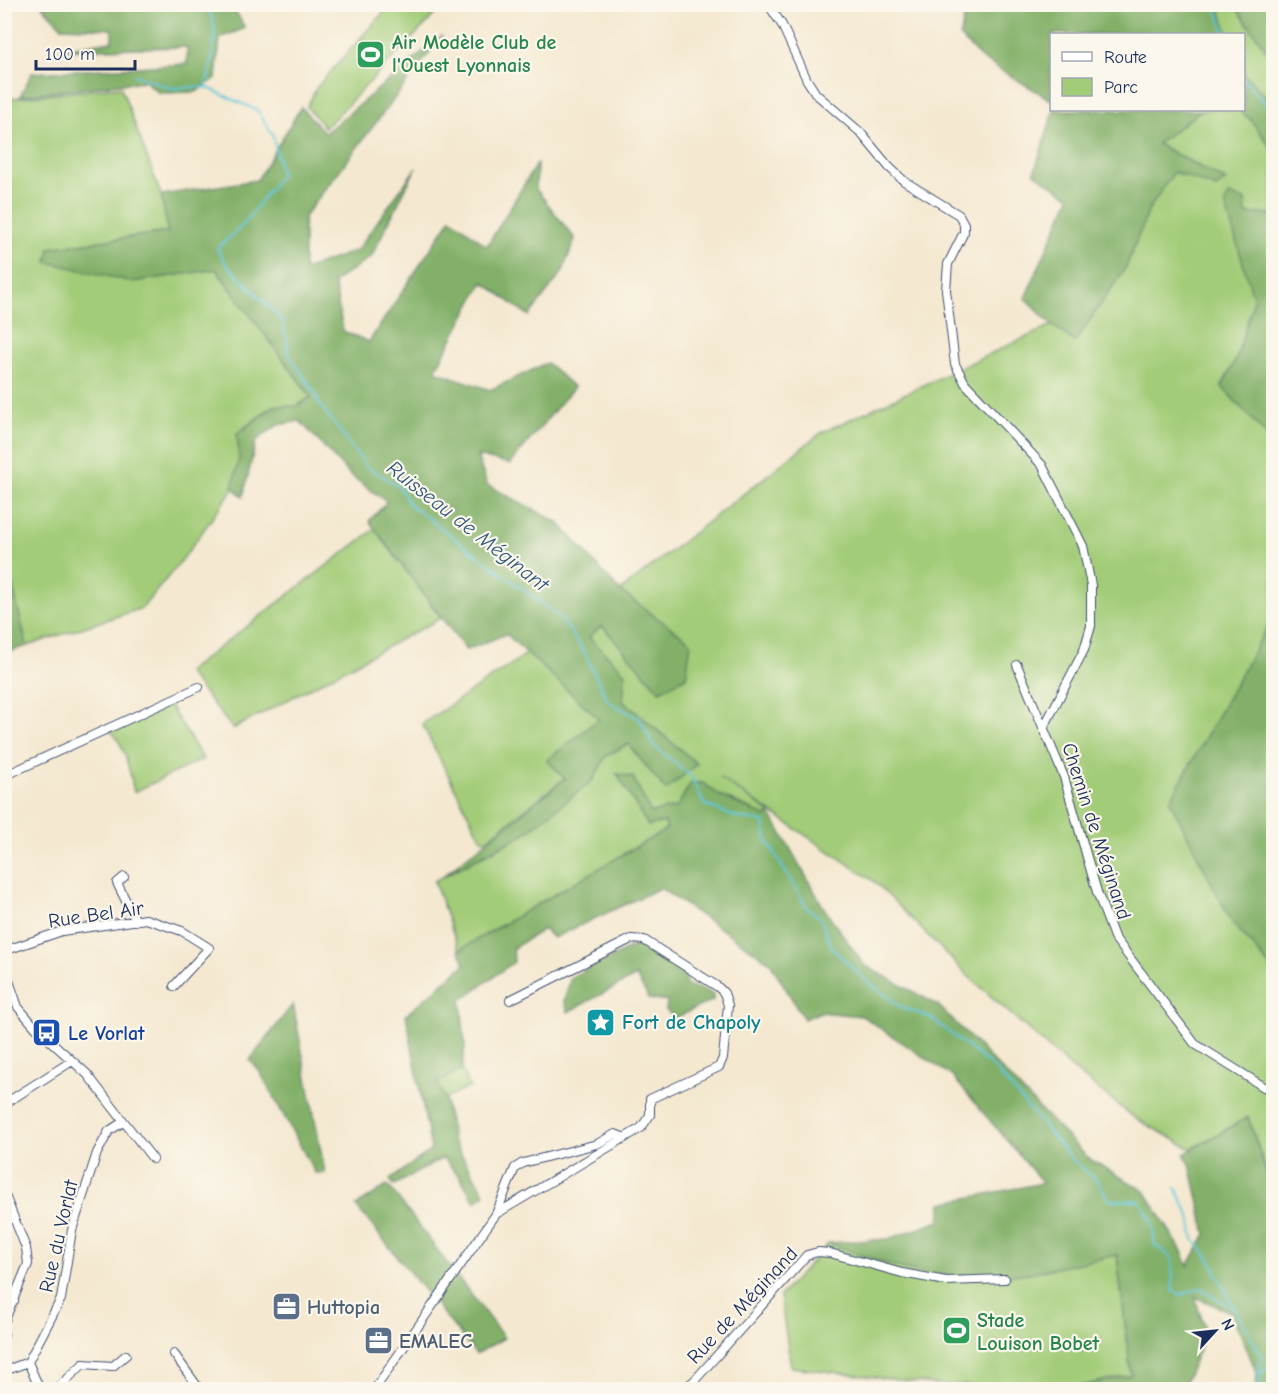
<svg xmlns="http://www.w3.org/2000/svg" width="1278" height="1394" font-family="'Comic Neue',sans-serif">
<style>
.green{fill:#a3cc78;stroke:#5f7e6b;stroke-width:1.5}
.forest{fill:#82b068;stroke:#4e7063;stroke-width:1.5}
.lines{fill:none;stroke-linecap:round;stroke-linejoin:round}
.stream{stroke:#60c7dd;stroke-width:2}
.street-casing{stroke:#3c4b6f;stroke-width:10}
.street{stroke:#fff;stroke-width:8}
.labels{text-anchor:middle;stroke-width:4.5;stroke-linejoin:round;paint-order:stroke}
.leisure-label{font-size:20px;font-weight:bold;fill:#27864d;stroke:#fbf7ec;text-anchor:start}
.street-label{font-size:20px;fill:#1b2f5e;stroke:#fbf7ec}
.culture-label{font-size:20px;font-weight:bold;fill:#0d838f;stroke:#fbf7ec;text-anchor:start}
.transit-label{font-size:20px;font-weight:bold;fill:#164399;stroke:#fbf7ec;text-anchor:start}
.service-label{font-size:20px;font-weight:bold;fill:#4e5e75;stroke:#fbf7ec;text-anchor:start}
.water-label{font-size:21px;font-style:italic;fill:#2c557e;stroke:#fbf7ec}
</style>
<rect width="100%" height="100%" fill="#fbf7ec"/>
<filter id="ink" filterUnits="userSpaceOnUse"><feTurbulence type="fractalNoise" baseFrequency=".0167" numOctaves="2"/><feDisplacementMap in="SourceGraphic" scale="12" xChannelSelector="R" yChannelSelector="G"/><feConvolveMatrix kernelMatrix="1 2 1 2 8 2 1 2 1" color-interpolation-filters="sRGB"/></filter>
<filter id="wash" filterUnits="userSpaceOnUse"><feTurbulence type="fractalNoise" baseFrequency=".008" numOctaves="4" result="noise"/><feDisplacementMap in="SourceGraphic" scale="24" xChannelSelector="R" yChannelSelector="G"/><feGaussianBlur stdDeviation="1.35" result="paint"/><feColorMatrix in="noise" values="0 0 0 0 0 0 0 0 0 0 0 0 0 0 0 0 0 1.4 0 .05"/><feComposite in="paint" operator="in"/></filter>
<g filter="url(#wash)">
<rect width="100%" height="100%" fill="#f4e8d0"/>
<path class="green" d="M390,5H442L428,22L325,128L307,107L317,87Z
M1218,5H1234L1273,59V103L1244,75V34H1228Z
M121,87L161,195L168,232L50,248L132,282L216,269L311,397L297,406H273L237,433L239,459L233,489L182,560L142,608L27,646L4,552V99Z
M1201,110H1239L1251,120L1273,150V214H1246L1229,195L1254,300L1236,359L1222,386L1273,442V617L1170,801L1230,919L1273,970V1178L1268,1175L1248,1117L1191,1149L1135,1118L1069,1066L966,974L875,882L720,778L770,813L767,817L721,796L703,783H691L677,807L651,813L633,778L617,774L648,825L665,822L667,829L459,950L434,881L523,835L593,780L606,756L628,744L666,790L697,764L623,701L625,673L588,637L602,625L660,691L690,642L620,591L821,433L1052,325L1075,342L1126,267L1149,209L1174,171L1216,188L1225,180L1157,144Z
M375,529L441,618L233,729L187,672Z
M528,653L600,719L547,760L565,778L486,840L481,839L422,724Z
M171,701L170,706L203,759L134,792C130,773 125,741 108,729Z
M462,1070L470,1087L445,1099L437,1082Z
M829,1243C866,1257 904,1272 944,1276C996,1282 1066,1266 1117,1255L1131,1375L1077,1387L941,1385L791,1367L780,1296Z"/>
<path class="forest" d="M967,4L1218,5L1228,34H1052L1051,100L982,59L960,37Z
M41,5H232L245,28L220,38L216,78L196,92L159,93L145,81L20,96L32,73L187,64V47L57,50L112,41V29L62,27Z
M1234,5H1273V59Z
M442,36L304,217V270L357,250L416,168L371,257L334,282L343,331L369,342L451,218L487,246L537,163L536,189L575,239L562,273L529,316L483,282L435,371L490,390L547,363L574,387L510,464L477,456L487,485L558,522L620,591L691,642L686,677L660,691L602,626L589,637L625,673L623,701L697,764L666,790L628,744L606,756L593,780L523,835L444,875L565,779L547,760L599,719L506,634L466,650L369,521L387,502L350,475L300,421L278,425L256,441L243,497L232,487L239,459L237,434L274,406H297L311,397L216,269L132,282L47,262L50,248L168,232L161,195L257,180L301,107L325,133Z
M1244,75L1273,103V150L1251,120L1239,110H1244Z
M1054,110H1201L1157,144L1226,181L1216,188L1174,172L1149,209L1126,267L1075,342L1052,325L1025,298L1070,197L1034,173Z
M1228,195L1245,200L1246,214H1273V442L1222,387L1236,359L1254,300L1225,204Z
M4,552L27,646L5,653H4Z
M1273,617V970L1230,919L1170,801Z
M617,774L633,777L651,813L677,807L691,783H703L721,796L767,817L770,813L824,908L864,965L938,1005L1088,1158L1145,1191L1182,1251L1188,1266L1206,1234L1190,1164L1184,1154L1248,1117L1267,1175L1273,1178L1274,1343L1270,1344L1273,1346V1380L1269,1389H1256L1257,1373L1231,1312L1195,1297L1206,1333L1182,1389H1076L1077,1387L1131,1375L1117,1255C1061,1267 1001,1283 944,1276C904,1272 866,1257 829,1243L888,1239L940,1221L942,1203L1043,1183L952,1076L862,1016L820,1012L804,1019L770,962L660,888L553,938L544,929L513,948L514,962L461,1000L465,1046L462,1070L437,1082L445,1099L453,1141L485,1194L475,1202L460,1177L443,1158L394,1185L390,1180L431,1150L406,1015L465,964L459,950L667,829L665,822L648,826Z
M638,944L645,945L686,975L685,984L713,994V1000L675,1018L666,1010L667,1001L649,999L636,976L568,1012L564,1001L571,977Z
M293,1004L325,1173H315L260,1072L250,1060Z
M388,1185L504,1338L476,1354L356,1206Z"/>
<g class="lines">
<path class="stream" d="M206,4C222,28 212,61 206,87L258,111L273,136L281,174L243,225L217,248L226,264L283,321L289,355L315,393L320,405L366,466L399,487L409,504L561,618L584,652L608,701L640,719L654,746L691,776L704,804L735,817L764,822L767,841L808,909L820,917L832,948L862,977L899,1006L931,1018L994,1068L1073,1160L1098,1181L1109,1200L1140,1201L1152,1221L1155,1245L1172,1258L1173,1291L1180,1295L1200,1288L1236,1310L1262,1357L1258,1371L1259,1376
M1215,4L1226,34
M135,75L171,88L206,87
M1244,79L1274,113
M1176,1188L1190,1216L1194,1240L1209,1258L1234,1307
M1260,1390L1259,1376L1274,1359"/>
</g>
</g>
<g filter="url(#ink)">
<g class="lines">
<defs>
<path id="street" d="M768,4L782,25L807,80L816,94L860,132L889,167L904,181L959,215L964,224V232L948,264L946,290L955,364L965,383L1042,465L1083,546L1091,585V626L1084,650L1044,727
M1017,665L1064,777L1097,892L1114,937L1195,1044L1264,1087L1274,1089
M4,776L199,687
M124,877L117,883L136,921
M4,951L62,931L146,919L182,931L209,948L174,986
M4,966L18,1007L36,1028L87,1074L153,1159
M4,1111L9,1101L72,1061
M4,1193L26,1248L28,1264L4,1322
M496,1214L641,1128L650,1115V1099L719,1067L723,1058L728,1005L724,993L718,987L644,940L631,939L510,1000
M4,1299L14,1301
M4,1334V1336
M174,1354L200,1390
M28,1362L61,1299L72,1230L97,1153L109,1131L123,1122
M28,1362L40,1390
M4,1371L28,1362
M56,1390L83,1364L113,1366L126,1355
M374,1390L496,1214L515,1168L523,1163L597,1144L615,1134L625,1138
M682,1390L694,1381L807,1255L818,1252L830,1253L902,1273L946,1281L1005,1279"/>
</defs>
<use href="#street" class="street-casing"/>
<use href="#street" class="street"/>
</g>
</g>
<defs>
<symbol id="stadium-square" viewBox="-11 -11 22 22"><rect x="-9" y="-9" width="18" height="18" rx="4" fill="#2e9e5b" stroke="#fbf7ec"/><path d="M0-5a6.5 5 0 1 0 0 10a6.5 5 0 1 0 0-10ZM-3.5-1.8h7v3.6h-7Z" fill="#fff"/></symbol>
<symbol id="sight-square" viewBox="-11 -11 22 22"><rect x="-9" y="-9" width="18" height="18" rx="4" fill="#0f9aa8" stroke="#fbf7ec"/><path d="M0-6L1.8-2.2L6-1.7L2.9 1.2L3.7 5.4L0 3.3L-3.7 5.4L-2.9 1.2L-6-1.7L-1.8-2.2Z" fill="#fff"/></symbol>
<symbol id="bus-square" viewBox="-11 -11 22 22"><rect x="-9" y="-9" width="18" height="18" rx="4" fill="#1a4fb4" stroke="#fbf7ec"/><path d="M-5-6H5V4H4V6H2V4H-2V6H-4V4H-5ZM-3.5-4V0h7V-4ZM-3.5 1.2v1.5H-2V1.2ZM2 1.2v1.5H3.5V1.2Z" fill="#fff"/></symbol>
<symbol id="office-square" viewBox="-11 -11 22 22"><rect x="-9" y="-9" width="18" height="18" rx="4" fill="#5c6f8a" stroke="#fbf7ec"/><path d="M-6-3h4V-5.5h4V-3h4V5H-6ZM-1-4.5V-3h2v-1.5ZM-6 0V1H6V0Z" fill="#fff"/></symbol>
</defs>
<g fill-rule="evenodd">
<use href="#stadium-square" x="354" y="38" width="33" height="33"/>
<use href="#sight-square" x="584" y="1006" width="33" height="33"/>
<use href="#bus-square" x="30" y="1016" width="33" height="33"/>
<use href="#office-square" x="270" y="1290" width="33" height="33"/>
<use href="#stadium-square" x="940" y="1314" width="33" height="33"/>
<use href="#office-square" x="362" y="1324" width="33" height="33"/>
</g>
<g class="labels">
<g class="leisure-label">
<text x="392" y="49">Air Modèle Club de<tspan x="392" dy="23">l'Ouest Lyonnais</tspan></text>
<text x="977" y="1327">Stade<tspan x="977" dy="23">Louison Bobet</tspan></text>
</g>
<g class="street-label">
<text transform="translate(1097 831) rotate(72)" y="7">Chemin de Méginand</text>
<text transform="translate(96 914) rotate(-8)" y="7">Rue Bel Air</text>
<text transform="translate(58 1236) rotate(-77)" y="7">Rue du Vorlat</text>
<text transform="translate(742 1305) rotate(-47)" y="7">Rue de Méginand</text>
</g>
<g class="culture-label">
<text x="622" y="1029">Fort de Chapoly</text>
</g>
<g class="transit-label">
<text x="68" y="1040">Le Vorlat</text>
</g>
<g class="service-label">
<text x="307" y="1314">Huttopia</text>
<text x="399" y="1348">EMALEC</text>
</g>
<g class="water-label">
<text transform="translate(468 526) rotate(38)" y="7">Ruisseau de Méginant</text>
</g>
</g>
<rect width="1278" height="1394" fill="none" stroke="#fbf7ec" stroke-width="24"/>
<rect x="1050" y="33" width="195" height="78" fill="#fbf7ec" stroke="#a1a7b3" stroke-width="1.5"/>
<rect x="1062" y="52" width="30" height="9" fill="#ffffff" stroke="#a1a7b3" stroke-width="1.5"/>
<text x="1104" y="63" font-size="18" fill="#1b2f5e">Route</text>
<rect x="1062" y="78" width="30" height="18" fill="#a3cc78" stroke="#a1a7b3" stroke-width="1.5"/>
<text x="1104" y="93" font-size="18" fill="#1b2f5e">Parc</text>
<g transform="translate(1215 1331) rotate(63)" stroke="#fbf7ec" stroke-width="4.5" paint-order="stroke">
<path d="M0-4.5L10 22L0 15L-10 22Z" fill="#1b2f5e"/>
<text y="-9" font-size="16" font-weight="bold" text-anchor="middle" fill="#1b2f5e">N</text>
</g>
<path d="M36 60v9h99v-9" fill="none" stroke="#1b2f5e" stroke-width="3"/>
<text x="45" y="60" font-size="18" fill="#1b2f5e" stroke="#fbf7ec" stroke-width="4.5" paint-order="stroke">100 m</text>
</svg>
